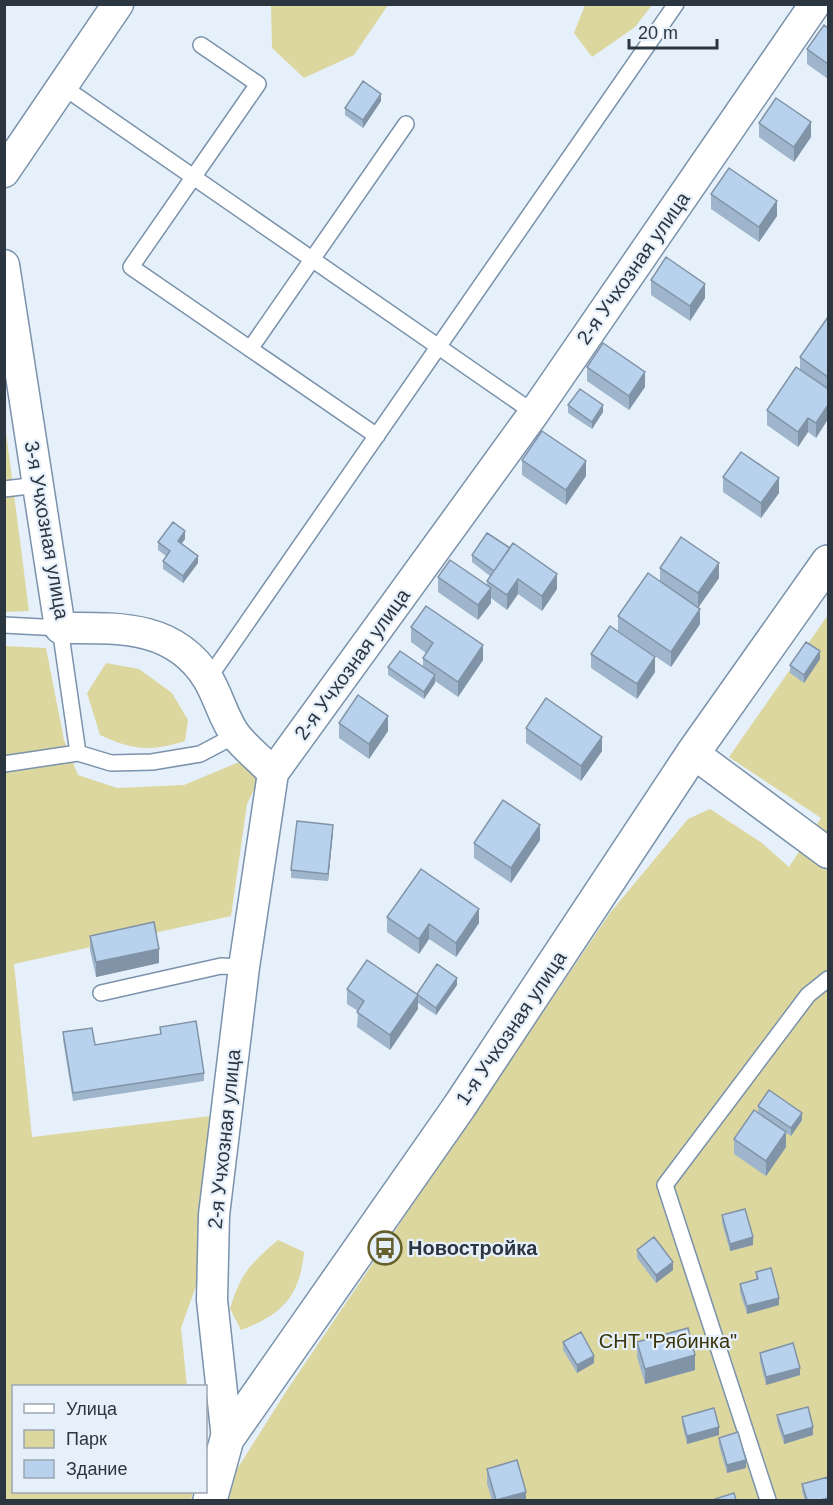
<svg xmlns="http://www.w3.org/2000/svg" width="833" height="1505" font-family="Helvetica,sans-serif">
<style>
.green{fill:#dcd69f}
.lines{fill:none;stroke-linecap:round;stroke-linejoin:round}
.lane-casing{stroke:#7a92ab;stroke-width:18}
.street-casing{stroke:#7a92ab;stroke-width:33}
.secondary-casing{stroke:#7a92ab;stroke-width:36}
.lane{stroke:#fff;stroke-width:15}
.street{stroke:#fff;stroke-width:30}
.secondary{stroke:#fff;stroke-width:33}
.wall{fill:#9eb5cc}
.shaded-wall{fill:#8193a6}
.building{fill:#b8d2ed;stroke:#8193a6;stroke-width:1.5}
.labels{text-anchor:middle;stroke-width:4.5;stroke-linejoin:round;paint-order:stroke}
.street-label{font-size:20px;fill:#2c3641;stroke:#e6f0fb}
.poi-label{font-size:20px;font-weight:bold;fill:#2c3641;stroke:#e6f0fb;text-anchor:start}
.park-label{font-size:20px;fill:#39340a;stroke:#e6f0fb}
</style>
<rect width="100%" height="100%" fill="#e6f0fb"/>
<path class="green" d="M271,5V4L388,5L354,55L304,78L272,48Z
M585,5V4L652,5L635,27L592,57L574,33Z
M5,424L29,611L5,612Z
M828,615V1500H229L232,1477L287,1390L610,913L688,819L710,809L762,843L789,867L821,818L729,757Z
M5,646L46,648L64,740L78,775L117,788L184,785L244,760L259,779L247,804L231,916L14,964L32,1137L211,1116L200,1275L181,1328L187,1386H14V1492H193L191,1500H5Z
M106,663L139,669L172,693L188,720L185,741C150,752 133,750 100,735L87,693Z
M278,1240L304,1252C300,1296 282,1315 241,1330L230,1309C240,1274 251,1263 278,1240Z"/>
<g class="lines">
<defs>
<path id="lane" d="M201,45L258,84L131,267L377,436
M62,86L534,413
M250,349L406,124
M4,489L38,485
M4,625L60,628L78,753
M208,679L676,4
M4,764L78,753L111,763L152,762L200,754L236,735
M101,993L221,966L244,967
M768,1500L665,1185L808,995L828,979"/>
<path id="street" d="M4,172L118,4
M4,265L60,628C117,628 174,624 208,679C219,697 224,721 237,737C248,750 262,761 273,773
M693,753L828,853
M227,1439L212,1300L214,1215L244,967L273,773L534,413L815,4"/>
<path id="secondary" d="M210,1500L227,1439L459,1107L693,753L828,562"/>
</defs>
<use href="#lane" class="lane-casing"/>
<use href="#street" class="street-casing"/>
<use href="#secondary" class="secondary-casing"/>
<use href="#lane" class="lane"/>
<use href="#street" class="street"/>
<use href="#secondary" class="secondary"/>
</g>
<path class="wall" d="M828,28V79L807,64V49Z
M381,101L363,128L345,115V108Z
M759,123L811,137L794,162L759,137Z
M711,194L777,216L759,242L711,209Z
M651,280L705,298L690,321L651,295Z
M828,317V419L816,438L808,432L798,447L767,425V410L800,370V357Z
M587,367L645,387L629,410L587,381Z
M568,405L603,412L592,429L568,413Z
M522,460L586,476L566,505L522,475Z
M723,477L779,493L761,518L723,492Z
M185,539L181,544L198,563L183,583L163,569V561L166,556L158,550V542Z
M472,555L557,589L542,611L518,594L507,610L491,598V603L478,620L438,592V577L487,585V581L490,576L472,562Z
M660,568L719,578L698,607L700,624L671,667L618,631V616L660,581Z
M411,627L483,660L458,697L435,681V683L424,699L388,675V667H423V658L426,653L411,642Z
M591,654L655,672L637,699L591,668Z
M820,659L804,683L790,673V665Z
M339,723L388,731L369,759L339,738Z
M526,728L602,751L581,781L526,743Z
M333,832L328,881L291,878V870Z
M540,840L511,883L474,858V843Z
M387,917L479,923L456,957L429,939L419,954L387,932Z
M90,936L159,963L96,977L90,950Z
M457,985L436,1015L418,1003V1009L390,1050L357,1027L358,1011L347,1004V989L417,994Z
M160,1027L204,1073V1081L73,1101L63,1040V1032L95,1045L160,1035Z
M758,1106L802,1120L791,1136L786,1133V1147L766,1176L734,1154V1139L758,1112Z
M722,1215L753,1245L730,1251L722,1223Z
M637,1250L673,1270L656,1283L637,1258Z
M756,1272L779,1305L747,1314L740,1292V1284L756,1279Z
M563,1342L594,1363L577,1373L563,1350Z
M637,1342L695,1370L645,1384L637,1357Z
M760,1353L800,1375L766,1385L760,1361Z
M777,1415L813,1435L784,1444L777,1422Z
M682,1417L719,1435L687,1444L682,1424Z
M719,1438L746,1468L727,1473L719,1445Z
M487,1469L526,1500H492L487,1484Z
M802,1484L828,1500H805L802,1492Z"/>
<path class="shaded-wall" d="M381,94V101L363,128V120Z
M811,122V137L794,162V147Z
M777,201V216L759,242V227Z
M705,284V298L690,321V306Z
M645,372V387L629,410V396Z
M603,405V412L592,429V422Z
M828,405V419L816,438V423Z
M808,418V432L798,447V432Z
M586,461V476L566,505V490Z
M779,478V493L761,518V503Z
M185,531V539L178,549V541Z
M198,556V563L183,583V576Z
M719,563V578L698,608V593Z
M557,574V589L542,611V596Z
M518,579V594L507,610V595Z
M491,588V603L478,620V605Z
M700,609V624L671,667V652Z
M483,645V660L458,697V682Z
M820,651V659L804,683V675Z
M655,657V672L637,699V684Z
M435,675V683L424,699V692Z
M388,716V731L369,759V744Z
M602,737V751L581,781V766Z
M333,825V832L328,881V874Z
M540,825V840L511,883V868Z
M479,909V923L456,957V943Z
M429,924V939L419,954V939Z
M159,949V963L96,977V962Z
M457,978V985L436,1015V1008Z
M418,995V1009L390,1050V1035Z
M802,1113V1120L791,1136V1128Z
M786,1132V1147L766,1176V1161Z
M753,1237V1245L730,1251V1244Z
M673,1262V1270L656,1283V1275Z
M779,1298V1305L747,1314V1306Z
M695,1355V1370L645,1384V1369Z
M594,1356V1363L577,1373V1365Z
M800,1368V1375L766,1385V1377Z
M719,1427V1435L687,1444V1436Z
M813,1427V1435L784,1444V1436Z
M746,1460V1468L727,1473V1465Z
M526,1492V1500H498Z"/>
<path class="building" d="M824,25L828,28V64L807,49Z
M363,81L381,94L363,120L345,108Z
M776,98L811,122L794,147L759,123Z
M729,168L777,201L759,227L711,194Z
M666,257L705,284L690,306L651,280Z
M828,317V377L800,357Z
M603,343L645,372L629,396L587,367Z
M796,367L828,389V405L816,423L808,418L798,432L767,410Z
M580,389L603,405L592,422L568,405Z
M542,431L586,461L566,490L522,460Z
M741,452L779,478L761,503L723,477Z
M173,522L185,531L178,541L198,556L183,576L163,561L170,551L158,542Z
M487,533L510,548L494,571L472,555Z
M681,537L719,563L698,593L660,568Z
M513,543L557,574L542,596L518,579L507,595L487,581Z
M450,560L491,588L478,605L438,577Z
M648,573L700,609L671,652L618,616Z
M426,606L483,645L458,682L423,658L433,643L411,627Z
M610,626L655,657L637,684L591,654Z
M806,642L820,651L804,675L790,665Z
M400,651L435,675L424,692L388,667Z
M358,695L388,716L369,744L339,723Z
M546,698L602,737L581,766L526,728Z
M503,800L540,825L511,868L474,843Z
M297,821L333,825L328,874L291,870Z
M421,869L479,909L456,943L429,924L419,939L387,917Z
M154,922L159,949L96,962L90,936Z
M367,960L418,995L390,1035L357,1012L364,1001L347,989Z
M437,964L457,978L436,1008L418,995L417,994Z
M196,1021L204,1073L73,1093L63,1032L92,1028L95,1045L161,1034L160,1027Z
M769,1090L802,1113L791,1128L758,1106Z
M754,1110L786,1132L766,1161L734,1139Z
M745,1209L753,1237L730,1244L722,1215Z
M654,1237L673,1262L656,1275L637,1250Z
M771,1268L779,1298L747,1306L740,1284L758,1279L756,1272Z
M688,1328L695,1355L645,1369L637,1342Z
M581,1332L594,1356L577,1365L563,1342Z
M793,1343L800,1368L766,1377L760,1353Z
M808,1407L813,1427L784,1436L777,1415Z
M714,1408L719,1427L687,1436L682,1417Z
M738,1432L746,1460L727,1465L719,1438Z
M517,1460L526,1492L496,1500L487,1469Z
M828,1477V1498L820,1500H807L802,1484Z
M734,1493L736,1500H715V1499Z"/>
<defs>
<symbol id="bus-ring" viewBox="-11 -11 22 22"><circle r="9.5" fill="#e6f0fb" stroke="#66602c" stroke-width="1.5"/><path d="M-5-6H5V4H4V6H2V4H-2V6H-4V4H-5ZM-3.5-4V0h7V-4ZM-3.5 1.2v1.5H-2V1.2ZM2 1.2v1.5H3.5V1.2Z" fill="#66602c"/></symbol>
</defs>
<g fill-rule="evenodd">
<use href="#bus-ring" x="366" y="1229" width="38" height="38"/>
</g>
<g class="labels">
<g class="street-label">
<text transform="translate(633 268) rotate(-55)" y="7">2-я Учхозная улица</text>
<text transform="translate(47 530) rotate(80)" y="7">3-я Учхозная улица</text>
<text transform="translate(352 664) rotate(-54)" y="7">2-я Учхозная улица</text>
<text transform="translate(511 1028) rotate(-56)" y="7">1-я Учхозная улица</text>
<text transform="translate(224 1139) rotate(-84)" y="7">2-я Учхозная улица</text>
</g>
<g class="poi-label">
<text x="408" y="1255">Новостройка</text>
</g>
<g class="park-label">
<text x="668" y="1348">СНТ "Рябинка"</text>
</g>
</g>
<rect width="833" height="1505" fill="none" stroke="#2c3641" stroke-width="12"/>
<rect x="12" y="1385" width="195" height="108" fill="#e6f0fb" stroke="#9ca6b1" stroke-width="1.5"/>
<rect x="24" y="1404" width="30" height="9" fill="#ffffff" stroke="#9ca6b1" stroke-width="1.5"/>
<text x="66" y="1415" font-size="18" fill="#2c3641">Улица</text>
<rect x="24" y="1430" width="30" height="18" fill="#dcd69f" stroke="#9ca6b1" stroke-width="1.5"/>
<text x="66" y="1445" font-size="18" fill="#2c3641">Парк</text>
<rect x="24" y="1460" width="30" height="18" fill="#b8d2ed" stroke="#9ca6b1" stroke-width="1.5"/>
<text x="66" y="1475" font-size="18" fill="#2c3641">Здание</text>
<path d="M629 39v9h88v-9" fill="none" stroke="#2c3641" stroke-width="3"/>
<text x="638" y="39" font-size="18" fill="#2c3641" stroke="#e6f0fb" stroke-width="4.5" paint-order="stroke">20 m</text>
</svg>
